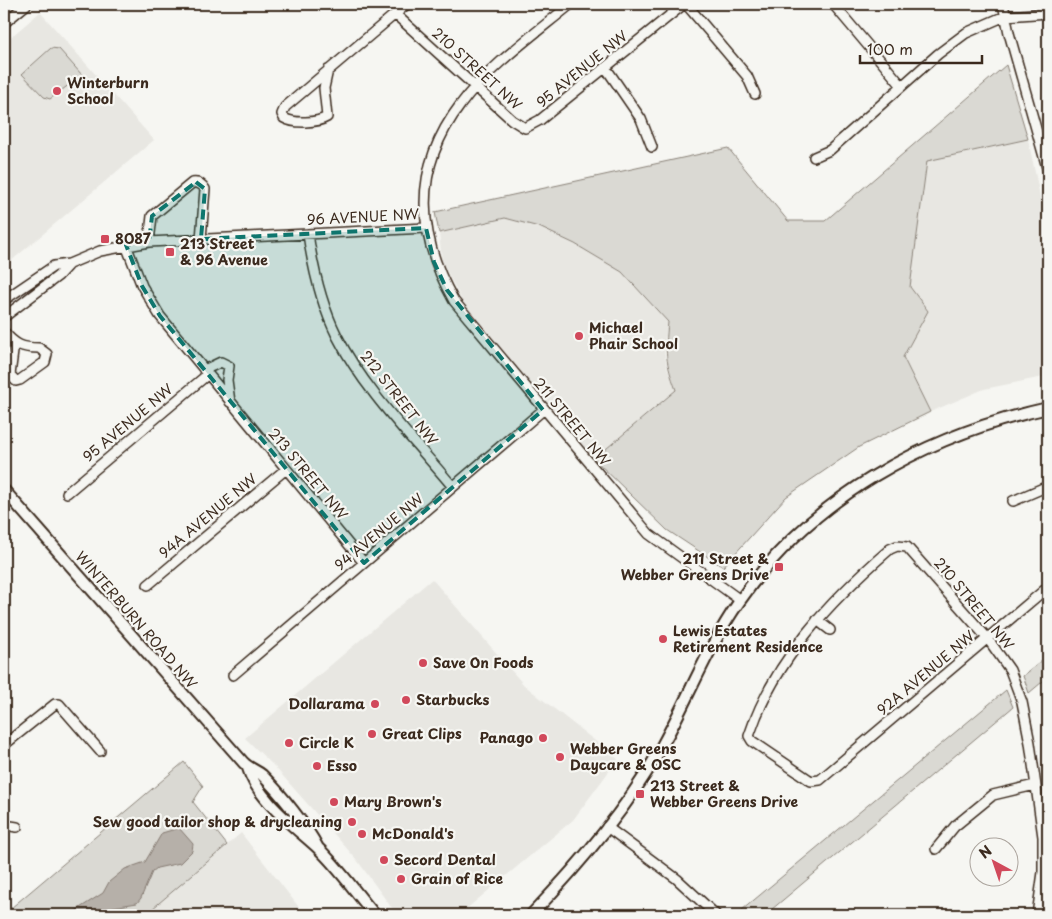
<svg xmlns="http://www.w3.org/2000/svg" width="1052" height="919" font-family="'Playpen Sans',sans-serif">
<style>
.built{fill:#e8e7e2}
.green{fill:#dad9d3;stroke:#8a8278}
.water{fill:#b6b0a9;stroke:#857a71}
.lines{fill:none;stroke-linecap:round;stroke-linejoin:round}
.minor-casing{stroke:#3b2a1e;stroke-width:12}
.major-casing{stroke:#3b2a1e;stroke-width:14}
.minor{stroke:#f6f6f2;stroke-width:9}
.major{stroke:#f6f6f2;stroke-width:10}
.marked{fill:#0f766e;fill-opacity:0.2;stroke:#0f766e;stroke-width:4;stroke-dasharray:10 6;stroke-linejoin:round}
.poi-dot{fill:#d1495b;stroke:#f6f6f2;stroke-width:2}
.labels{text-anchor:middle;stroke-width:4.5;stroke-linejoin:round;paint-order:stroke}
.street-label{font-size:14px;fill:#3b2a1e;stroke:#f6f6f2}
.poi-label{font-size:14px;font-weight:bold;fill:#3b2a1e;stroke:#f6f6f2;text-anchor:start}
</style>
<rect width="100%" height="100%" fill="#f6f6f2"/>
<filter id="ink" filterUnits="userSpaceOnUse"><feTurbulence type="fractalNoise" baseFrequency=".02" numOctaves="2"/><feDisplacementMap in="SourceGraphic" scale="10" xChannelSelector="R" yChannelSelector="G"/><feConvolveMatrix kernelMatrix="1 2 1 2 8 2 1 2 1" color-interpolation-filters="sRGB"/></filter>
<g filter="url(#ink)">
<path class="built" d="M40,12L154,140L4,267V43Z
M1028,139L1048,234V376L984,389L930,412L903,357L928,311L910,287L927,161Z
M505,218L539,227L575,244L622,272L668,322L664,349L667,367L676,390L594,459L462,301L442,262L439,233Z
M432,579L524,685L618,759L573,820L459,915H400L391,907L357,860L274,766L245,738Z
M241,833L305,915H145L227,845Z"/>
<path class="green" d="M51,48L59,49L82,75L50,99L44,97L22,74Z
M1006,65L1028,139L927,161L910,287L928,311L903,357L930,412L859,447L786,497L723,567L667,530L594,459L676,390C665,360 665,354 668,322L622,272L575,244L539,227L505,218L439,233L435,212L728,148L788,221H825Z
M1048,656V677L1029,693L1023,676Z
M1006,690L1013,707L765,915H736Z
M184,762L203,786L193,802L227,845L145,915H17L11,908Z"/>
<path class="water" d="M179,828L193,844L192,851L180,863L157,868L152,872L141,898L137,903L113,907L98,915H69L103,893L109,882L125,869L145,862L162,833Z"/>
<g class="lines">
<defs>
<path id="minor" d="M571,4C536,33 487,68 461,104C413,167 416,234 454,301L649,534L740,600
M686,4L747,76L755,94
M833,4L902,86
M1003,4L1009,33L1048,171
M395,14L512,120L525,128L540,120L684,4
M4,23L27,4
M606,68L641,119L652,147
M328,70L324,88L327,117C317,123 294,124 284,118L282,114L285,107L407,4
M814,157L830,150L938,54L966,33L1005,16L1048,13
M308,234C313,269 321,304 337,336C364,390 414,440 453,487
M149,242L152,216L192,183C198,182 202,184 205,189L201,239
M126,245L142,286L160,316L364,563
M4,300L54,266L69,264L100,251L149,242L426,228
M4,317L58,276L69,264
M4,332C15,345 22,348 39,348L47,354L45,362L20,380L16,381L10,375L14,344
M204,370L221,362L229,366L227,380L230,402
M67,493L207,375
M1013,501L1048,486
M148,585L286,469
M817,620L830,630
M233,675L543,410
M4,745L55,704H59L100,751
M4,825L17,827
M607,827L677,879L716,915
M936,849L955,826L993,795L1035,785
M1037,915L1043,872V837L1030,743L1022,702L1010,670L988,639L907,547L897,546L890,549C831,600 774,660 749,736L752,741L811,781L820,780L1048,587"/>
<path id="major" d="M4,490L243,762C248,768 256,770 262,775C280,793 307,826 318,848
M248,768C257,799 295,827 318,848C339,868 356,893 375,915
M531,915C580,864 631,805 664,742C689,696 709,645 739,602C811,497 926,435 1048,408"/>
</defs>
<use href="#minor" class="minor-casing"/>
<use href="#major" class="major-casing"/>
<use href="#minor" class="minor"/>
<use href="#major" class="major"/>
</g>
</g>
<path class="marked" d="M196,182L205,189L201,239L426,228L434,262L447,290L543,410L364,563L160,316L142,286L126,245L149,242L152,216Z"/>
<g class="poi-dot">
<circle cx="57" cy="91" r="5"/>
<rect x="100" y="234" width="10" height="10" rx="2.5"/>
<rect x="165" y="247" width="10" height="10" rx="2.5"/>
<circle cx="579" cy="336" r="5"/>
<rect x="774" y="562" width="10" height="10" rx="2.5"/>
<circle cx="663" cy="639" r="5"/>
<circle cx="423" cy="663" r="5"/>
<circle cx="406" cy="700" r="5"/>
<circle cx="375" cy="704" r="5"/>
<circle cx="372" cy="734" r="5"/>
<circle cx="543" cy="738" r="5"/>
<circle cx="289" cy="743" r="5"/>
<circle cx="560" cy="757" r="5"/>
<circle cx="317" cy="766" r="5"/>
<rect x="635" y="789" width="10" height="10" rx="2.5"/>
<circle cx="334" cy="802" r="5"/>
<circle cx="352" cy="822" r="5"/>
<circle cx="362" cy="834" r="5"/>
<circle cx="384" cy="860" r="5"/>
<circle cx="401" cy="879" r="5"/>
</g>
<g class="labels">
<g class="street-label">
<text transform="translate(477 69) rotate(42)" y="5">210 STREET NW</text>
<text transform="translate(582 69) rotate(-39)" y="5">95 AVENUE NW</text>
<text transform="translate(363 217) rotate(-3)" y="5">96 AVENUE NW</text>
<text transform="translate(399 398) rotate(52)" y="5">212 STREET NW</text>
<text transform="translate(572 422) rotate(50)" y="5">211 STREET NW</text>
<text transform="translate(128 423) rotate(-40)" y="5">95 AVENUE NW</text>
<text transform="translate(308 474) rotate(50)" y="5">213 STREET NW</text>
<text transform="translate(208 516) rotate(-40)" y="5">94A AVENUE NW</text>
<text transform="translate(379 532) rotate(-40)" y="5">94 AVENUE NW</text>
<text transform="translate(974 604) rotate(50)" y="5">210 STREET NW</text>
<text transform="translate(136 620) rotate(49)" y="5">WINTERBURN ROAD NW</text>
<text transform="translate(926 673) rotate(-40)" y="5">92A AVENUE NW</text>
</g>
<g class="poi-label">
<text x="67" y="88">Winterburn<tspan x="67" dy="16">School</tspan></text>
<text x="115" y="244">8087</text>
<text x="180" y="249">213 Street<tspan x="180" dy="16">&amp; 96 Avenue</tspan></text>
<text x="589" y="333">Michael<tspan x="589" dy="16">Phair School</tspan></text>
<text x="769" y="564" text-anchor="end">211 Street &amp;<tspan x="769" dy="16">Webber Greens Drive</tspan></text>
<text x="673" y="636">Lewis Estates<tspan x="673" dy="16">Retirement Residence</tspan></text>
<text x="433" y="668">Save On Foods</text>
<text x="416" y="705">Starbucks</text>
<text x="365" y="709" text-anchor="end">Dollarama</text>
<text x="382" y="739">Great Clips</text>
<text x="533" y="743" text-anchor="end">Panago</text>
<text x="299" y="748">Circle K</text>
<text x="570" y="754">Webber Greens<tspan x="570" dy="16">Daycare &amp; OSC</tspan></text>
<text x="327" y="771">Esso</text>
<text x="650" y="791">213 Street &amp;<tspan x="650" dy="16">Webber Greens Drive</tspan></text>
<text x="344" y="807">Mary Brown's</text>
<text x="342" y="827" text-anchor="end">Sew good tailor shop &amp; drycleaning</text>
<text x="372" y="839">McDonald's</text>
<text x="394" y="865">Secord Dental</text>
<text x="411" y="884">Grain of Rice</text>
</g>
</g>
<rect width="1052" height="919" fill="none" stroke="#f6f6f2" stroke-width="20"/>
<rect x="10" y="10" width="1032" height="899" fill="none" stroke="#3b2a1e" stroke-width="2" filter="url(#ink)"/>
<g transform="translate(994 862) rotate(320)"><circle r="24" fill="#f6f6f2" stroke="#aba49d"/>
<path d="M0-4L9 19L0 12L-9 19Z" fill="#d1495b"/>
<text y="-8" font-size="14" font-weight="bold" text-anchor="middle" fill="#3b2a1e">N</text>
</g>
<path d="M860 55v8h122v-8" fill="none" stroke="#3b2a1e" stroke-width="2.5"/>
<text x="867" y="55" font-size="15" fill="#3b2a1e" stroke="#f6f6f2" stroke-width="4" paint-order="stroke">100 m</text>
</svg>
